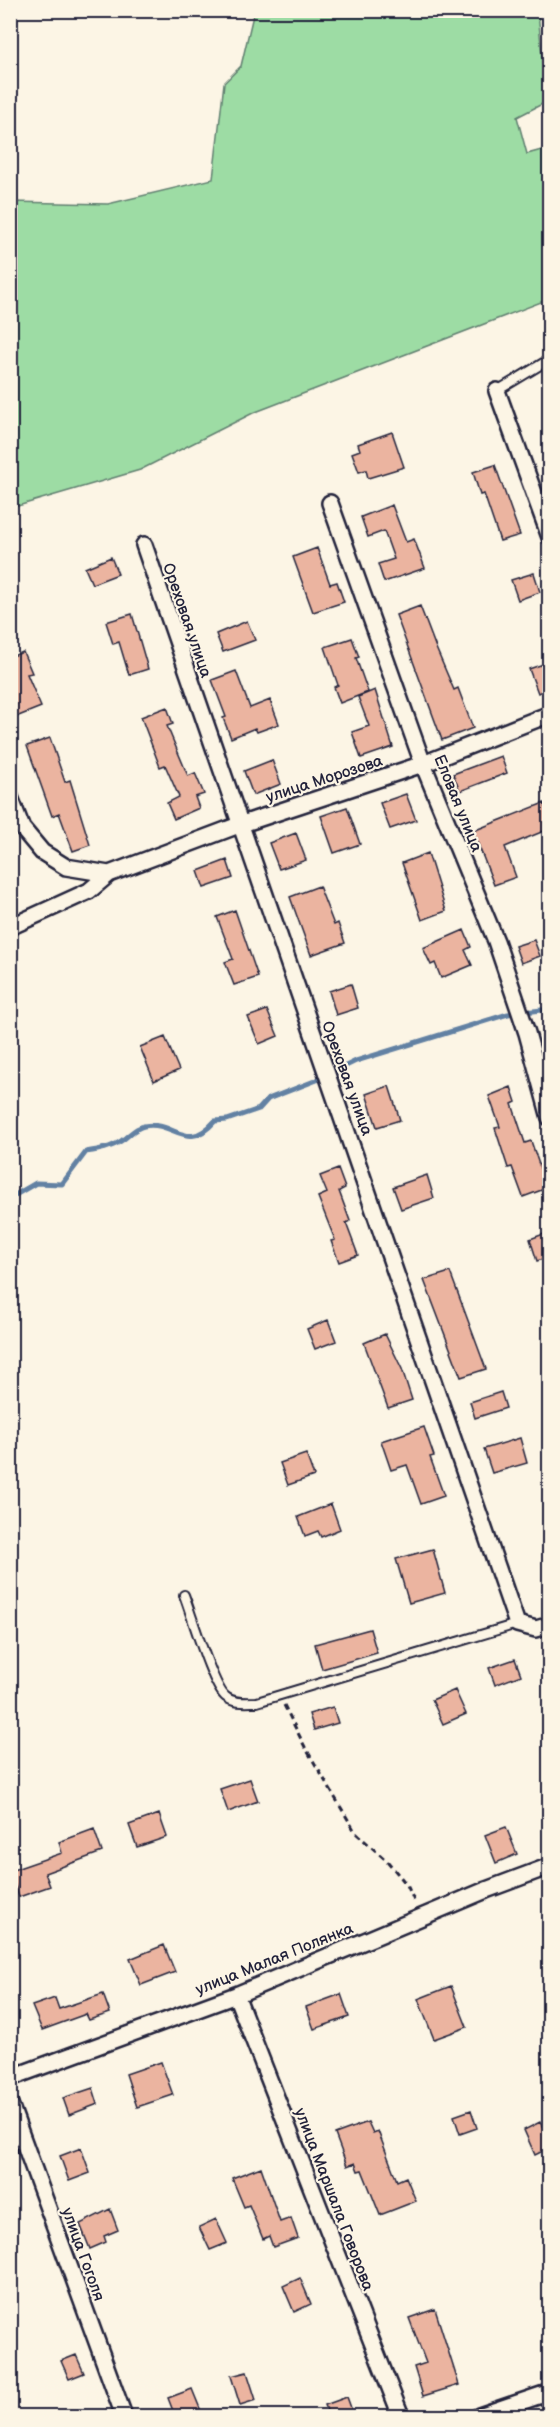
<svg xmlns="http://www.w3.org/2000/svg" width="560" height="2427" font-family="'Balsamiq Sans',sans-serif">
<style>
.green{fill:#9ddca4;stroke:#607f70;stroke-width:1.5}
.lines{fill:none;stroke-linecap:round;stroke-linejoin:round}
.stream{stroke:#6281a3;stroke-width:5}
.building{fill:#ebb4a0;stroke:#22223b;stroke-width:1.5}
.lane-casing{stroke:#22223b;stroke-width:12}
.street-casing{stroke:#22223b;stroke-width:20}
.path{stroke:#22223b;stroke-width:3;stroke-dasharray:6 4.5;stroke-linecap:butt}
.lane{stroke:#fcf5e5;stroke-width:8}
.street{stroke:#fcf5e5;stroke-width:15}
.labels{text-anchor:middle;stroke-width:4.5;stroke-linejoin:round;paint-order:stroke}
.street-label{font-size:16px;fill:#22223b;stroke:#fcf5e5}
</style>
<rect width="100%" height="100%" fill="#fcf5e5"/>
<filter id="ink" filterUnits="userSpaceOnUse"><feTurbulence type="fractalNoise" baseFrequency=".0167" numOctaves="2"/><feDisplacementMap in="SourceGraphic" scale="12" xChannelSelector="R" yChannelSelector="G"/><feConvolveMatrix kernelMatrix="1 2 1 2 8 2 1 2 1" color-interpolation-filters="sRGB"/></filter>
<g filter="url(#ink)">
<path class="green" d="M254,11H538L546,102L517,117L527,154L549,148V299L253,413L140,470L11,508V202L108,204L213,179L224,83L241,66Z"/>
<g class="lines">
<path class="stream" d="M10,1198L36,1183L62,1184L86,1152C98,1150 111,1148 121,1141C129,1136 134,1128 144,1126C175,1120 186,1154 215,1121L227,1120L259,1109L268,1099L317,1080L356,1061L508,1014L550,1009"/>
</g>
<path class="building" d="M392,432L404,467L368,478L366,470L359,472L352,453L360,450L358,444Z
M495,465L520,535L500,541L484,494L480,495L473,472Z
M392,505L406,542L414,539L425,568L384,582L378,564L394,559L384,531L368,537L361,517Z
M317,548L330,584L337,582L344,602L313,612L293,557Z
M111,557L118,574L92,584L85,568Z
M534,573L540,592L518,600L511,580Z
M420,606L436,648L454,690L458,688L473,728L442,740L396,615Z
M132,614L148,669L129,675L119,642L113,644L106,622Z
M247,621L255,640L223,652L216,634Z
M352,638L359,657L356,658L368,692L340,703L334,687L338,685L325,647Z
M23,652L32,673L27,674L41,707L16,717L10,703V657Z
M549,662V688L538,693L529,669Z
M236,671L250,708L270,700L279,724L257,732L255,728L231,738L223,718L226,717L212,680Z
M375,690L393,747L361,758L352,732L369,726L358,697Z
M167,707L173,724L167,726L188,776L195,773L204,794L195,797L199,808L174,819L167,803L179,797L165,765L160,767L141,717Z
M50,738L65,782L70,780L90,845L73,851L59,813L52,816L27,746Z
M501,756L507,773L460,791L453,774Z
M272,760L281,784L253,795L244,771Z
M406,794L416,820L390,829L380,803Z
M544,803L549,818V829L505,847L516,877L494,885L473,831Z
M347,807L360,844L334,853L321,816Z
M296,833L306,860L279,869L269,843Z
M428,853L446,911L422,920L402,863Z
M227,860L233,878L204,888L198,871Z
M319,886L334,925L338,923L345,943L311,955L290,897Z
M235,910L258,977L234,985L225,962L233,959L217,917Z
M464,930L471,947L465,950L472,965L441,978L435,963L431,965L423,948Z
M534,940L540,956L521,963L515,946Z
M351,984L358,1008L336,1015L329,991Z
M267,1010L278,1036L259,1044L248,1017Z
M165,1037L179,1070L154,1081L140,1047Z
M389,1086L400,1120L377,1127L366,1094Z
M511,1087L516,1102L512,1104L525,1143L531,1141L547,1188L523,1197L512,1167L508,1168L495,1128L500,1127L489,1096Z
M338,1169L345,1188L339,1191L350,1221L346,1223L358,1255L339,1262L331,1241L335,1240L318,1197L327,1193L320,1176Z
M427,1175L434,1198L401,1209L393,1187Z
M549,1232V1257L537,1261L530,1239Z
M450,1272L486,1369L461,1377L424,1280Z
M328,1320L336,1341L315,1349L307,1329Z
M385,1334L402,1369L412,1400L388,1408L364,1343Z
M501,1392L506,1408L475,1418L470,1402Z
M424,1427L434,1456L430,1457L444,1496L421,1504L407,1465L391,1470L381,1441Z
M520,1438L527,1463L492,1473L484,1449Z
M306,1454L314,1476L288,1485L280,1463Z
M331,1504L340,1529L321,1537L318,1531L305,1536L298,1517Z
M433,1549L445,1593L409,1603L396,1559Z
M370,1629L377,1653L322,1669L315,1644Z
M515,1659L521,1675L495,1685L489,1668Z
M455,1690L466,1714L443,1724L432,1700Z
M333,1707L338,1723L314,1730L309,1714Z
M250,1779L258,1801L228,1812L220,1789Z
M159,1814L167,1837L137,1847L129,1825Z
M506,1827L517,1854L496,1863L485,1835Z
M94,1829L102,1852L45,1873L50,1886L19,1897L10,1871L62,1853L59,1842Z
M164,1945L175,1972L141,1985L130,1959Z
M451,1986L467,2027L434,2039L418,1999Z
M103,1994L110,2013L89,2020L86,2014L42,2030L32,2006L55,1998L59,2009Z
M341,1994L349,2017L314,2029L306,2007Z
M161,2062L173,2095L137,2107L126,2074Z
M93,2088L98,2104L69,2115L63,2098Z
M471,2110L477,2128L460,2134L454,2116Z
M368,2122L373,2133L378,2131L397,2181L406,2177L416,2201L380,2215L362,2170L358,2171L355,2163L347,2166L335,2134Z
M540,2122L545,2132L549,2130V2148L535,2155L524,2130Z
M81,2148L90,2173L69,2181L60,2156Z
M261,2167L280,2222L291,2218L298,2238L273,2247L269,2236L263,2239L249,2205L244,2207L232,2178Z
M110,2209L118,2230L104,2236L106,2242L90,2249L80,2224Z
M216,2219L227,2243L210,2250L199,2227Z
M300,2278L311,2304L294,2312L283,2286Z
M435,2309L459,2385L423,2396L414,2367L426,2363L409,2318Z
M76,2355L84,2373L69,2379L61,2361Z
M247,2372L256,2400L240,2405L231,2376Z
M192,2389L203,2416H175L168,2398Z
M347,2397L354,2416H329L325,2405Z"/>
<g class="lines">
<defs>
<path id="lane" d="M497,391L550,359
M184,1595C191,1613 213,1688 226,1697C234,1704 248,1702 257,1702L517,1624"/>
<path id="street" d="M497,391L550,537
M330,503L423,764L496,941L527,1033L550,1118
M144,545L517,1624L536,1629L550,1625
M10,797L22,828L42,852L66,867L109,874
M10,927L89,891L109,874L239,825L423,764L550,714
M236,1995L401,2416
M10,2078L236,1995L486,1890L550,1866
M10,2104L124,2416
M479,2416L550,2392"/>
</defs>
<use href="#lane" class="lane-casing"/>
<use href="#street" class="street-casing"/>
<path class="path" d="M10,1056V1070
M284,1705L305,1747L356,1833L388,1862L407,1885L415,1903"/>
<use href="#lane" class="lane"/>
<use href="#street" class="street"/>
</g>
</g>
<g class="labels">
<g class="street-label">
<text transform="translate(188 620) rotate(71)" y="6">Ореховая улица</text>
<text transform="translate(324 778) rotate(-18)" y="6">улица Морозова</text>
<text transform="translate(459 803) rotate(68)" y="6">Еловая улица</text>
<text transform="translate(348 1078) rotate(70)" y="6">Ореховая улица</text>
<text transform="translate(274 1958) rotate(-22)" y="6">улица Малая Полянка</text>
<text transform="translate(335 2199) rotate(69)" y="6">улица Маршала Говорова</text>
<text transform="translate(84 2254) rotate(70)" y="6">улица Гоголя</text>
</g>
</g>
<rect width="560" height="2427" fill="none" stroke="#fcf5e5" stroke-width="36"/>
<rect x="18" y="18" width="524" height="2391" fill="none" stroke="#22223b" stroke-width="2" filter="url(#ink)"/>
</svg>
